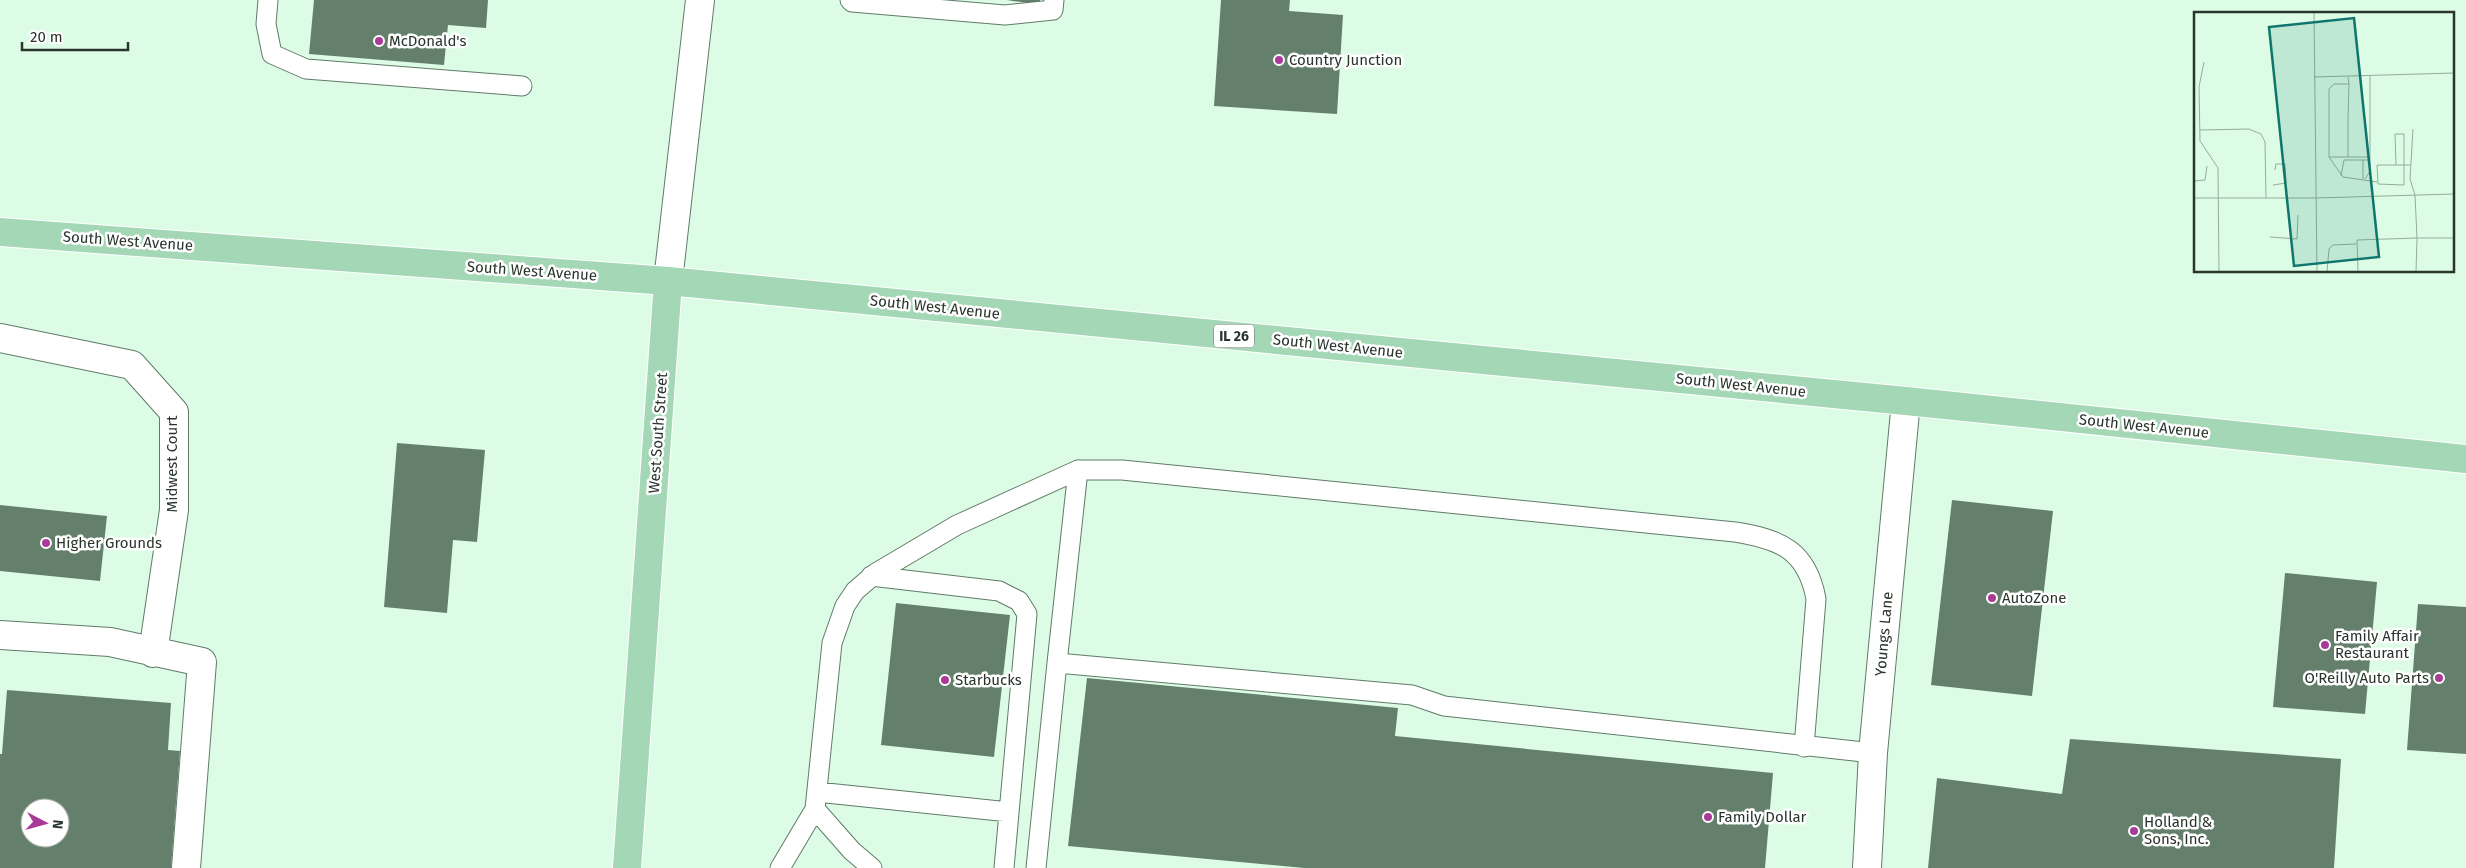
<svg xmlns="http://www.w3.org/2000/svg" width="2466" height="868" font-family="'Fira Sans',sans-serif">
<style>
.building{fill:#64806d;fill-rule:evenodd}
.lines{fill:none;stroke-linecap:round;stroke-linejoin:round}
.lane-casing{stroke:#607b68;stroke-width:21}
.street-casing{stroke:#607b68;stroke-width:30}
.primary-casing{stroke:#fff;stroke-width:30}
.lane{stroke:#fff;stroke-width:19}
.street{stroke:#fff;stroke-width:28}
.primary{stroke:#a4d7b6;stroke-width:28}
.poi-dot{fill:#a93b98;stroke:#fff;stroke-width:2}
.labels{text-anchor:middle;stroke-width:5;stroke-linejoin:round;paint-order:stroke}
.shield{fill:#fff;stroke:#69716b;stroke-width:1}
.shield-label{font-size:14px;font-weight:bold;fill:#29342c}
.poi-label{font-size:15px;fill:#29342c;stroke:#fff;text-anchor:start}
.street-label{font-size:15px;fill:#29342c;stroke:#fff}
.inset-road{fill:none;stroke:#95ac9c;stroke-width:1}
.view{fill:#0f766e;fill-opacity:0.15;stroke:#0f766e;stroke-width:2.5}
.inset-edge{fill:none;stroke:#29342c;stroke-width:2.5}
</style>
<rect width="100%" height="100%" fill="#ddfce6"/>
<path class="building" d="M314,0H488L486,28L448,25L444,65L309,54Z
M1007,0H1040V5Z
M1221,0H1290L1289,11L1343,15L1337,114L1214,106Z
M397,443L485,450L477,542L453,540L447,613L384,607Z
M1952,500L2053,511L2032,696L1931,685Z
M0,505L107,516L100,581L0,571Z
M2285,573L2377,582L2365,714L2273,707Z
M896,603L1010,615L994,757L881,745Z
M2418,604L2466,607V754L2407,750Z
M1087,678L1398,708L1395,736L1773,773L1765,868H1304L1068,846Z
M7,690L171,703L168,750L180,751L171,868H0V754H2ZM30,808H60V838H30Z
M2070,739L2341,759L2334,868H1928L1937,778L2062,794Z"/>
<g class="lines">
<defs>
<path id="lane" d="M268,0L266,24L272,54L306,69L522,86
M850,0L852,2L1005,15L1053,10L1054,0
M871,576L999,591L1019,601L1027,614L1004,868
M1804,747L1816,599C1807,550 1780,539 1735,532L1122,470H1078L1057,663L1412,695L1444,706L1873,753
M817,792L1009,812
M815,809L852,851L872,868
M780,868L815,809L832,643L845,606L855,591L876,573L957,525L1078,470
M1036,868L1057,663"/>
<path id="street" d="M668,281L700,0
M0,338L132,365L174,412V510L153,653
M0,635L110,642L202,662L186,868
M1867,868L1873,753L1906,401"/>
<path id="primary" d="M0,232L668,281L1906,401L2466,459
M627,868L668,281"/>
</defs>
<use href="#lane" class="lane-casing"/>
<use href="#street" class="street-casing"/>
<use href="#primary" class="primary-casing"/>
<use href="#lane" class="lane"/>
<use href="#street" class="street"/>
<use href="#primary" class="primary"/>
</g>
<g class="poi-dot">
<circle cx="379" cy="41" r="5"/>
<circle cx="1279" cy="60" r="5"/>
<circle cx="46" cy="543" r="5"/>
<circle cx="1992" cy="598" r="5"/>
<circle cx="2325" cy="645" r="5"/>
<circle cx="2439" cy="678" r="5"/>
<circle cx="945" cy="680" r="5"/>
<circle cx="1708" cy="817" r="5"/>
<circle cx="2134" cy="831" r="5"/>
</g>
<g class="labels">
<rect class="shield" x="1214" y="324.5" width="40" height="23" rx="4"/>
<g class="shield-label">
<text x="1234" y="341">IL 26</text>
</g>
<g class="poi-label">
<text x="389" y="46">McDonald's</text>
<text x="1289" y="65">Country Junction</text>
<text x="56" y="548">Higher Grounds</text>
<text x="2002" y="603">AutoZone</text>
<text x="2335" y="641">Family Affair<tspan x="2335" dy="17">Restaurant</tspan></text>
<text x="2429" y="683" text-anchor="end">O'Reilly Auto Parts</text>
<text x="955" y="685">Starbucks</text>
<text x="1718" y="822">Family Dollar</text>
<text x="2144" y="827">Holland &amp;<tspan x="2144" dy="17">Sons, Inc.</tspan></text>
</g>
<g class="street-label">
<text transform="translate(128 241) rotate(4)" y="5">South West Avenue</text>
<text transform="translate(532 271) rotate(4)" y="5">South West Avenue</text>
<text transform="translate(935 307) rotate(6)" y="5">South West Avenue</text>
<text transform="translate(1338 346) rotate(6)" y="5">South West Avenue</text>
<text transform="translate(1741 385) rotate(6)" y="5">South West Avenue</text>
<text transform="translate(2144 426) rotate(6)" y="5">South West Avenue</text>
<text transform="translate(658 433) rotate(-86)" y="5">West South Street</text>
<text transform="translate(172 464) rotate(-90)" y="5">Midwest Court</text>
<text transform="translate(1884 634) rotate(-85)" y="5">Youngs Lane</text>
</g>
</g>
<g transform="translate(2194 12)">
<rect width="260" height="260" fill="#ddfce6"/>
<path class="inset-road" d="M120,0L123,260M10,50L5,75L6,129L24,156L25,260M120,65L260,61M154,65L155,72L154,107V145H135V77L140,72H155M6,118L55,117L67,122L71,130L72,186M135,145L149,165L183,170M154,145H176M169,148V167M202,153H210V173L184,172L183,153H202L201,122H210V153H216M147,164L150,148H176M171,167L176,159V64M0,169L11,168L13,154M79,173L92,171L91,152H82L81,158M0,186H121M121,186L260,182M76,225L103,227L104,203M133,260L135,237L139,233L162,232M164,260L163,228L223,226L221,183L216,167L219,117M222,260L223,226H260"/>
<path class="view" d="M160,6L185,245L100,254L75,15Z"/>
<rect width="260" height="260" class="inset-edge"/>
</g>
<g transform="translate(45 823) rotate(96)"><circle r="24" fill="#ffffff" stroke="#a9aeab"/>
<path d="M0-4L9 19L0 12L-9 19Z" fill="#a93b98"/>
<text y="-8" font-size="14" font-weight="bold" text-anchor="middle" fill="#29342c">N</text>
</g>
<path d="M22 42v8h106v-8" fill="none" stroke="#29342c" stroke-width="2.5"/>
<text x="30" y="42" font-size="15" fill="#29342c" stroke="#ffffff" stroke-width="4" paint-order="stroke">20 m</text>
</svg>
